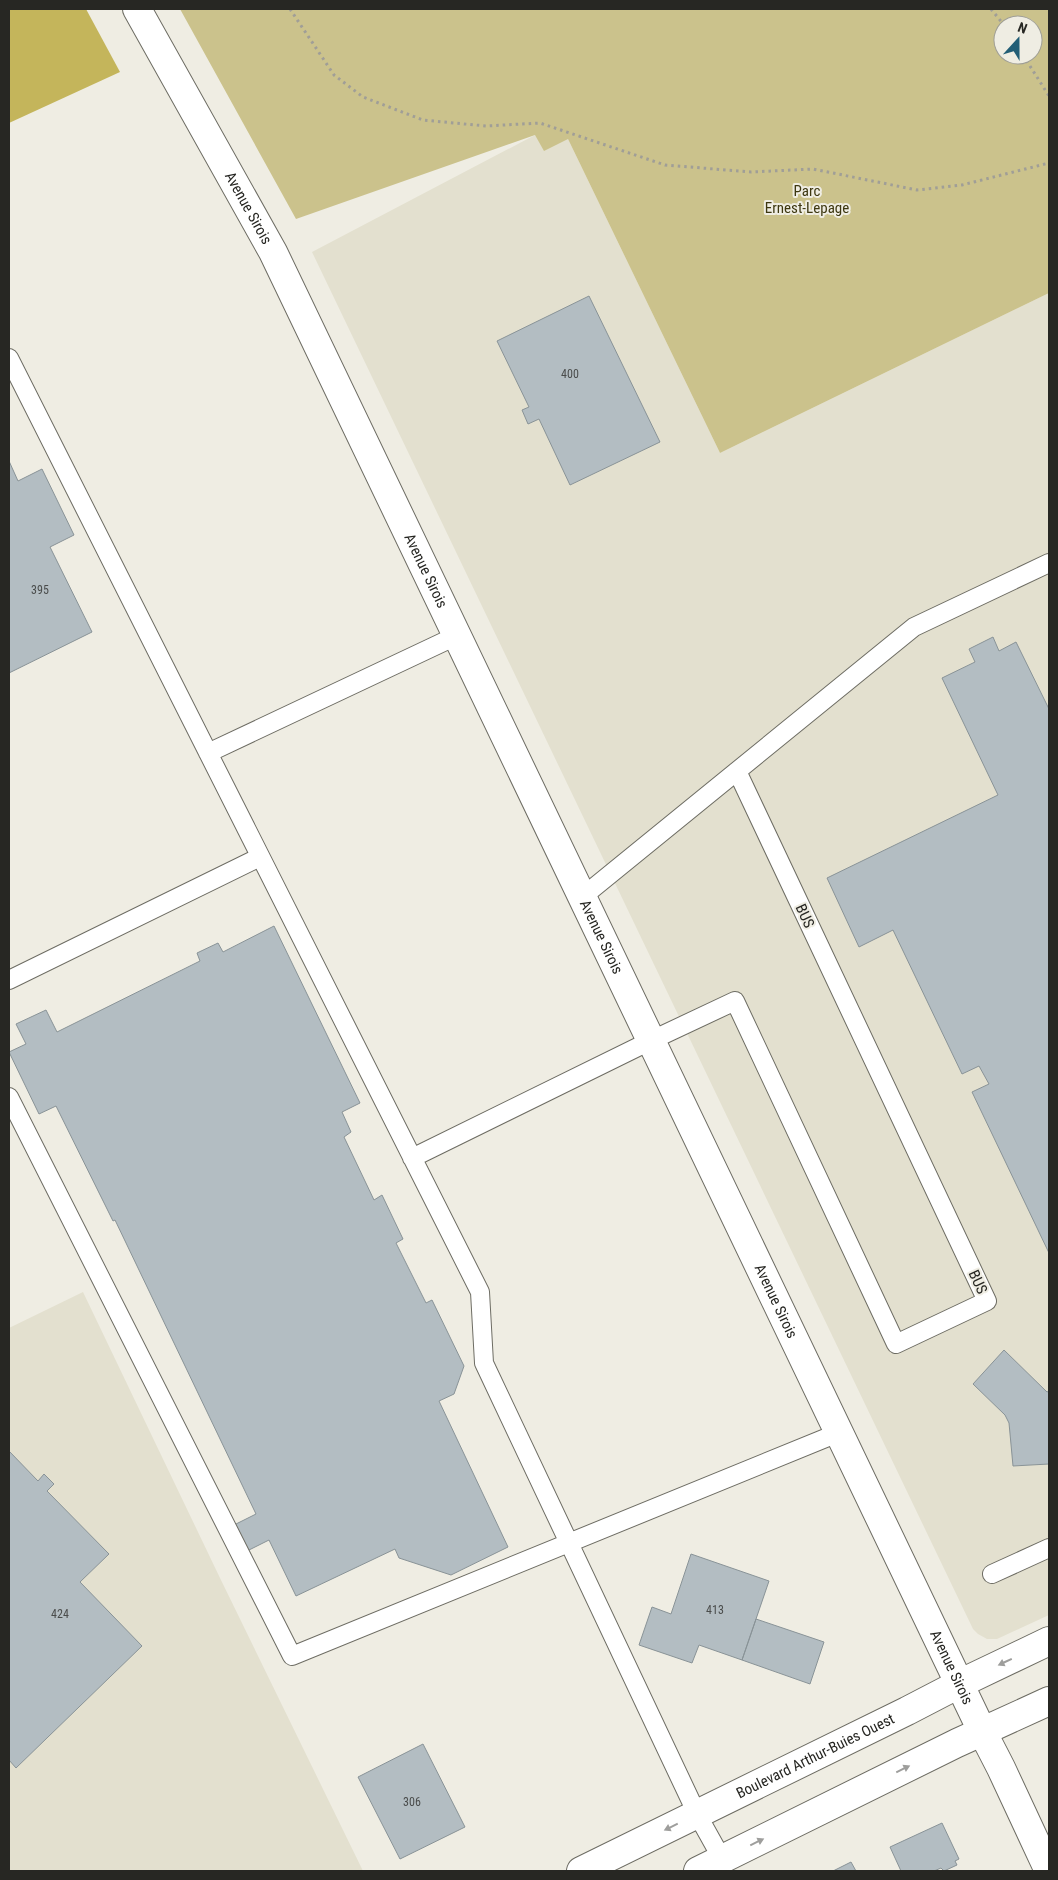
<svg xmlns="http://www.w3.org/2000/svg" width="1058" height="1880" font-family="'Roboto Condensed',sans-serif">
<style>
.built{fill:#e3e0cf}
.green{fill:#cbc28c;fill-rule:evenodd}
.forest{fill:#c4b55b}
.building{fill:#b3bdc2;stroke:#899397}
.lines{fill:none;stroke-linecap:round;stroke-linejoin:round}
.service-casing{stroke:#6d6c63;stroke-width:20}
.minor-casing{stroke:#6d6c63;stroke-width:30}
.tertiary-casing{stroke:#6d6c63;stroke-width:30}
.path{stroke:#a09e97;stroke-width:3;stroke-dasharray:2.5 4;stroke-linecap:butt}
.service{stroke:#fff;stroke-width:18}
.minor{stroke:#fff;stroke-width:28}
.tertiary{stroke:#fff;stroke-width:28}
.oneway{fill:#9e9e9c}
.labels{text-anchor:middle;stroke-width:4;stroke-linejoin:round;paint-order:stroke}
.number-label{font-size:12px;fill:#4a4c4b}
.park-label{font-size:15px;fill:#3d3710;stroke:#efede3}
.street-label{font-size:15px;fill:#272723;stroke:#efede3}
</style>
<rect width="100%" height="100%" fill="#efede3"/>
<path class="built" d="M535,135L568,139L720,453L1049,293V1615L997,1639H987L978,1634L973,1629L312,252Z
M83,1292L220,1578L363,1871H9V1328Z"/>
<path class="green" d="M180,9H1049V293L720,453L568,139L544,151L535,135L296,219ZM1003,25H1033V55H1003Z"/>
<path class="forest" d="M9,9H86L120,72L9,123Z"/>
<path class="building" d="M589,296L660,442L570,485L539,419L528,424L522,410L529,407L497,341Z
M9,461L18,481L42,469L74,535L50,547L92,632L9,673Z
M993,637L999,651L1016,642L1049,709V1253L972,1092L989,1084L979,1066L962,1074L893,930L859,947L827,878L998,795L942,678L975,662L969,649Z
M274,926L360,1103L342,1112L351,1132L344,1137L374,1200L382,1195L403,1239L396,1243L426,1303L432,1300L464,1366L454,1394L439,1401L508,1547L451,1575L399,1558L395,1549L296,1596L269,1540L241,1554L228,1528L256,1514L115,1220L113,1221L56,1106L39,1114L9,1052L26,1044L16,1024L46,1010L57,1032L200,961L197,953L218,943L223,952Z
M1004,1350L1047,1392L1049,1391V1464L1013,1466L1009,1423L1005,1415L973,1384Z
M9,1451L38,1481L44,1474L54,1484L47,1491L109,1554L80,1582L142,1646L16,1768L9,1760Z
M691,1554L769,1581L742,1660L699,1645L692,1663L639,1645L652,1607L671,1614Z
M756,1619L824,1642L810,1684L742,1660Z
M423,1744L465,1827L400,1859L358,1777Z
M942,1823L959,1859L955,1861L957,1865L944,1871L941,1868L934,1871H901L890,1847Z
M851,1862L856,1871H833Z"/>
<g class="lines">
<defs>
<path id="service" d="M9,358L480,1292L484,1363L697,1814L722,1859
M208,753L456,636
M581,898L914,627L1049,563
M9,980L260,857
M9,1097L292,1656L838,1433
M412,1158L650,1041L735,1001L896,1344L987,1301L737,771
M992,1574L1049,1548"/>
<path id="minor" d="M982,1731L1001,1768L1049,1871"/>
<g id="tertiary">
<path id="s1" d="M137,9L273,252L982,1731"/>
<path id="s2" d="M581,1871L907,1711L959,1684L1049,1641"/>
<path d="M698,1871L957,1743L1049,1701"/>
</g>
</defs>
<use href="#service" class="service-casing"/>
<use href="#minor" class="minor-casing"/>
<use href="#tertiary" class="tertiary-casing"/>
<path class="path" d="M290,9L334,75L363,97L423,120L486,126L540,123L665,165L751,172L813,169L917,190L962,185L1049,163
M991,9L1004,25
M1023,55L1049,96"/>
<use href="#service" class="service"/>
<use href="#minor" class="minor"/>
<use href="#tertiary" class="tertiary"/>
</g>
<defs><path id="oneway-solid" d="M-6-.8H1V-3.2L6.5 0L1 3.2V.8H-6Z" transform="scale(1.25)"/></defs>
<g class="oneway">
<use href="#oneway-solid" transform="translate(1005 1662) rotate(155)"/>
<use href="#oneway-solid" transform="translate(903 1769) rotate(-26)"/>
<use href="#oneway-solid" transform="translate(671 1827) rotate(154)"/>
<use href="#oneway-solid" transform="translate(757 1842) rotate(-26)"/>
</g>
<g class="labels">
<g class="number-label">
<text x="570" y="378">400</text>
<text x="40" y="594">395</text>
<text x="715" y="1614">413</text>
<text x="60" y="1618">424</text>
<text x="412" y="1806">306</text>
</g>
<g class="park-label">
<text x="807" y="196">Parc<tspan x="807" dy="17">Ernest-Lepage</tspan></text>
</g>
<g class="street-label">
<text dy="5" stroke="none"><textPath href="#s1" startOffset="228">Avenue Sirois</textPath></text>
<text dy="5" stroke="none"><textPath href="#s1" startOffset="632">Avenue Sirois</textPath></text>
<text transform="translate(805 916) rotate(65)" y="5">BUS</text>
<text dy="5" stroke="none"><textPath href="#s1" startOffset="1038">Avenue Sirois</textPath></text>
<text transform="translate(978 1282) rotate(65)" y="5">BUS</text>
<text dy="5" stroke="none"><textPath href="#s1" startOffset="1442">Avenue Sirois</textPath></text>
<text dy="5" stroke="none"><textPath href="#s1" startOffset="1848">Avenue Sirois</textPath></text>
<text dy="5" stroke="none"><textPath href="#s2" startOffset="261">Boulevard Arthur-Buies Ouest</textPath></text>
</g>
</g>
<rect width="1058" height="1880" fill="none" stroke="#272723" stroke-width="20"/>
<g transform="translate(1018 40) rotate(21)"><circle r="24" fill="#efede3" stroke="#9f9e96"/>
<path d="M0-4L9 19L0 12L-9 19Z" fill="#225e76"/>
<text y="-8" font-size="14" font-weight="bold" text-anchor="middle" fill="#272723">N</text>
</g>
</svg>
